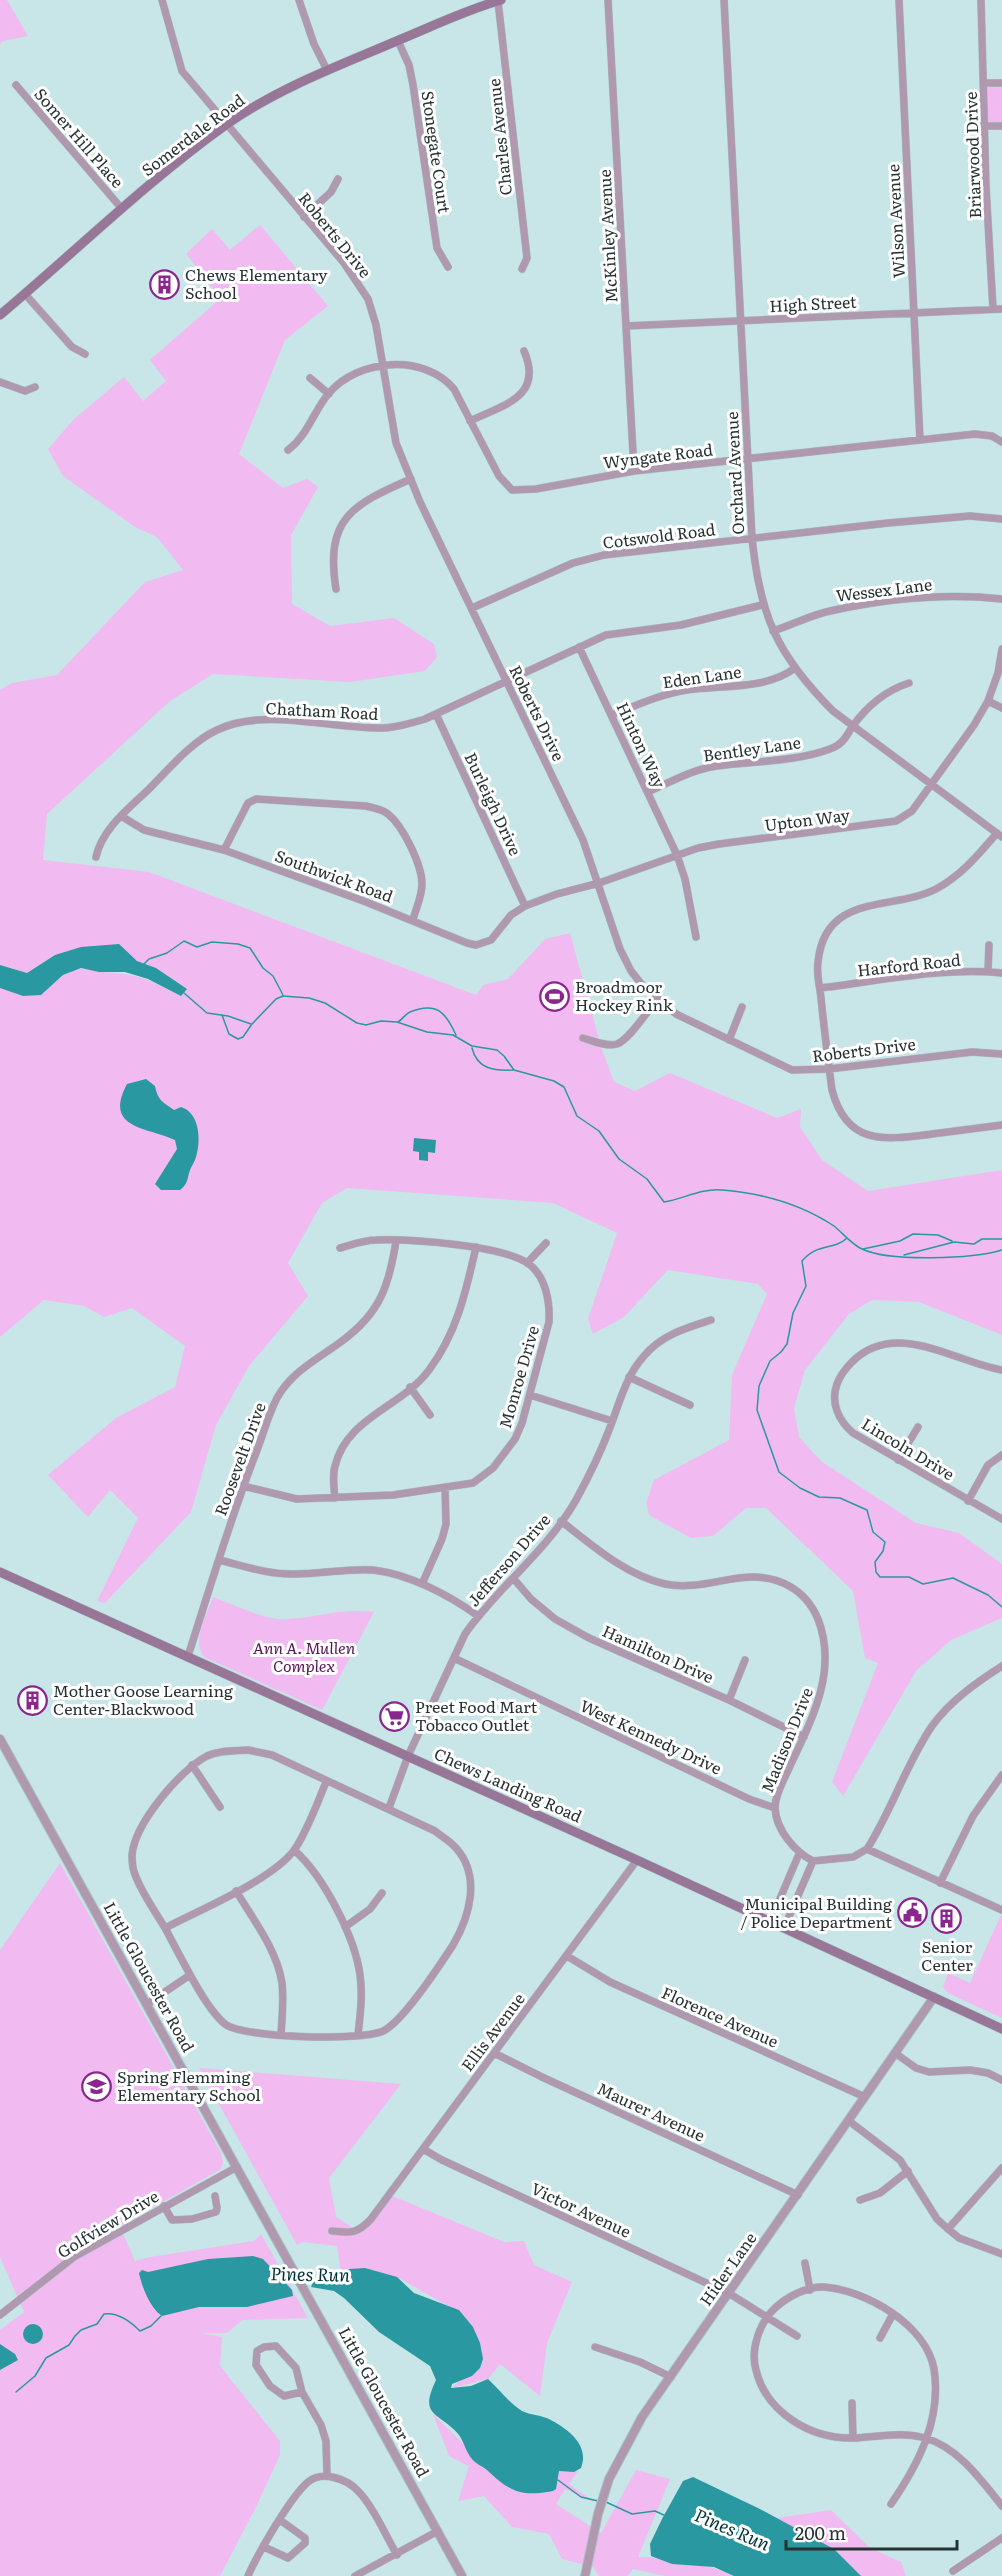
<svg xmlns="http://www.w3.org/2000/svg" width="1002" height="2576" font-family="Literata,serif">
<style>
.green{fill:#f1baf1}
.water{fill:#2a98a0}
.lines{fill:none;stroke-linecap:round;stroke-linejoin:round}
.stream{stroke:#2a98a0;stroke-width:1.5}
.minor-casing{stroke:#a8c2c4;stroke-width:8}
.tertiary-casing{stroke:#a8c2c4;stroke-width:10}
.secondary-casing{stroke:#a8c2c4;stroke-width:10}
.minor{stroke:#b098af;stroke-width:7}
.tertiary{stroke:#b098af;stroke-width:8}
.secondary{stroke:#987698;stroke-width:9}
.labels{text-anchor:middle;stroke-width:6;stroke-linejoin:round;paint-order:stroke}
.street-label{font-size:16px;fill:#273233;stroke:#fff}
.poi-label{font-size:16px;fill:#273233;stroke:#fff;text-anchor:start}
.park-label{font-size:16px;font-style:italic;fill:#561759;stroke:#fff}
.water-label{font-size:18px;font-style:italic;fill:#013438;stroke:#fff}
</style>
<rect width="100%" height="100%" fill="#c8e6e8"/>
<path class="green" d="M0,0H7L28,36L3,41L0,44Z
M984,83H1002V126H986Z
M260,225L328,306L285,340L239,454L283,488L307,479L318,487L291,535L292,604L330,626L394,618L434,644L437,657L425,671L350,682L213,674L170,701L47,814L43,860L149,872L476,995L483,985L508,979L545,939L570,933L601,1047L614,1082L635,1091L670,1073L777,1118L801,1109L800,1127L822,1160L868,1191L1002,1170V1335L919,1302L872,1300L849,1314L805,1370L794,1408L799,1437L822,1462L916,1523L959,1533L1002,1564V1618L951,1640L916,1671L843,1796L832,1782L878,1663L865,1658L853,1591L766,1508H746L713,1536L691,1538L649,1515L646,1503L654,1480L729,1440L732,1375L767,1294L758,1284L668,1270L624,1317L593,1334L588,1319L617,1233L553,1203L347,1188L322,1203L288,1263L308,1296L249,1366L216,1425L191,1512L105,1603L97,1601L138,1518L110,1490L88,1517L48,1475L116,1418L175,1387L185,1346L132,1308L104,1317L84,1306L44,1300L0,1337V988L23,996L41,995C52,985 63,972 78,969C85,967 94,971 101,972C138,974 149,979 181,996L156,968L137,961L124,950L55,955L27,973L0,965V690L12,683L57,675L145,582L183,570L157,537L135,527L63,476L48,449L73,420L124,377L143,401L166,381L150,360L221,298L186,254L212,229L230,250Z
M213,1597C229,1603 264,1619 280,1619C313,1620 340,1607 374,1612L322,1710L204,1657C191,1640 207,1615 213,1597Z
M60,1863L221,2153L223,2162L221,2169L81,2248L83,2251L121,2229L135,2261L150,2257L254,2241L261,2234L308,2318L242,2320L227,2333H202L222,2337L220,2366L280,2441V2455L256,2507L220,2576H0V2330L24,2312L0,2257V1950Z
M1001,1915L1002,1916V2018L948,1993L943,1987L948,1973L970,1983Z
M199,2068L401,2084L329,2178L336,2217L358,2231L390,2195L504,2242L524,2241L534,2265L572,2282L547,2343L540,2396L500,2364L488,2379L451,2388L483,2362L464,2315L397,2277L341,2273L337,2246L302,2242L297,2245Z
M433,2414L510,2489L553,2491L559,2471H578L569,2484L596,2503L565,2489L556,2504L601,2533L636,2470L670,2479L638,2557C670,2557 705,2562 734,2576H665L633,2569L628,2576H599L593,2567L562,2559L549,2534L512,2527L484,2496L458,2501L469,2466L449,2456Z
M831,2510L870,2548L901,2562L906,2576H861L834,2549L777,2518Z"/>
<path class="water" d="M119,944L137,961L156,968L187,989L181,996L148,979L125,972H99L81,968L63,975L41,995L23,996L0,988V965L27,973L55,955L81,947Z
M146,1079L155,1086C158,1101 163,1102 174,1110L181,1107C200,1113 201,1140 196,1157C195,1161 192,1165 190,1170C187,1179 188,1184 180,1190H161L155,1184L177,1149L175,1140C147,1127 103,1129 127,1084Z
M414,1138L436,1140L435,1153L428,1152V1161L419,1160V1152L413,1151Z
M253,2256L263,2259L292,2290L293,2296L247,2307H199L162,2316C150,2308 142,2287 139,2273L142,2270L148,2272L208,2259Z
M365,2268L397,2277L414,2293L459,2310L473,2327L480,2343L483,2359L480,2368L472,2376L452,2384L451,2388L471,2386L488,2379C500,2390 508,2402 522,2411C530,2415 541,2415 549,2419C568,2429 590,2445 581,2468L574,2472L559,2471L556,2489L553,2491C521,2497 510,2492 487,2470C482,2466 476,2464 472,2459C466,2452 464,2442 459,2435C439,2411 418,2418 436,2380L430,2366L379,2332L344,2298L334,2291L311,2287L313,2282L349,2269Z
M23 2334a10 10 0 1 1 20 0a10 10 0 1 1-20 0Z
M0,2344L15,2354L18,2360L0,2370Z
M693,2477L760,2509L834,2549L861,2576H734L714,2567L672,2564L651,2556L650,2544L662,2519L683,2481Z"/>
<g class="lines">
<path class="stream" d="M144,964L149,959L167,953L184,941L197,947L212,942L238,944L250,948L263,968L273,976L283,995
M184,993L207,1013L228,1016L251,1024
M222,1015L229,1034L238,1039L243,1037L252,1024L276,999L283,996L309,998L325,1003L357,1023L366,1025L381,1021L397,1022L427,1032L453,1035L472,1046L497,1050L504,1056L514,1070L554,1081L564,1087L577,1116L599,1131L619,1159L647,1179L664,1202C683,1199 702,1188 722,1190C760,1193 801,1204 834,1226C843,1233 851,1244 862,1249C889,1262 973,1259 1002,1250
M398,1022C403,1019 405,1014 410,1012C437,1001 446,1013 456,1035
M472,1048C477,1069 494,1071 513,1070
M847,1238C833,1251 818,1242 802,1261L806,1286L793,1313L787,1344L781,1352L770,1361L759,1386L757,1410L779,1472L800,1488L819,1497L840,1498L867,1510L873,1532L885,1542L883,1551L875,1562L876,1572L880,1577H909L923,1584L953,1578L988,1595L1002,1607
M863,1249L900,1241L913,1234L938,1235L952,1241
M904,1255L954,1242L974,1244L982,1239H1002
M16,2392L35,2376L46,2358L69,2345L75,2336L81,2330L97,2324L104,2314C118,2312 130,2321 140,2331L151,2326L161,2316
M558,2480L581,2497L598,2501
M606,2502L632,2514L655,2511L666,2516"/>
<defs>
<path id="minor" d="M162,0L182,71L344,263L368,299L376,325L396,443L420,502L583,840L620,949L631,971L643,986L676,1014L792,1070L829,1069L972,1052L1002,1054
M299,0L314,44L327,70
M608,0L634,471
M724,0L752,538C760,616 777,655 833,711L1002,837
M899,0L920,440
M981,0L986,187L993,309
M498,1L527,258L522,269
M398,41L409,65L413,85L437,248L448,267
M984,83H1002
M16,85L122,209
M986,126H1002
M304,217L331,192L338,179
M25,294L72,347L85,354
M626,326L1002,309
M310,378L329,394
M0,382L25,391L35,387
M470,421C503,405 544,397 524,351
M288,450C308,435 313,412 329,393C358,359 424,353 454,389L499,476L512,490L536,489L634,471L975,434L992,436L1002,442
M336,589C325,519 351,505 411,479
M472,608L573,563L604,555L888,523L970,516L1002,519
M773,631C792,625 811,615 830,611C885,599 946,593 1002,599
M579,647L677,855L685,879L696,937
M988,701L1002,708
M436,714L525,906
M612,715C637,705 661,694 687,690C722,685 766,690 795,668
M648,792C670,782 693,769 717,766C754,761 795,762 830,749C842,745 846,737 852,727C867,706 884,691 909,683
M121,816L144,830L224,850L366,902L467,943L476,945L491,940L511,915L525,906L557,894L599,883L698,848L719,844L896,821L912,811L974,725L988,701L998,673L1002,649
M997,833C979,854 961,876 936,889C893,911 825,892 818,962C816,974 820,987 821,998C824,1029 828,1059 832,1090C847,1146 884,1140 932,1134C956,1131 979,1128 1002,1125
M224,850L248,803L256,799L366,806C374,808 382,809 388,814C403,826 422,865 422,884C422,896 416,908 413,920
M96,857C102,829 128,809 148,790C169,769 191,742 217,730C265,707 330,729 381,728C396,728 411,723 425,719L606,635L681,625L762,605
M988,971L989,945
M820,988C879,981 942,967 1002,973
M583,1038C593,1041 607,1047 617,1044C630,1039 647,1011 657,1000
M729,1040L742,1007
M527,1263L546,1243
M1002,1370C953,1361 896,1320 853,1361C847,1367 840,1375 837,1384C830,1403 839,1421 853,1433L1002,1519
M629,1377L690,1405
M410,1387L430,1415
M530,1395L612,1421
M898,1460L918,1427
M243,1486L297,1499L393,1495L473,1483L493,1468L515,1439L522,1423L549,1322C550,1302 546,1277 529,1264C503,1245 409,1239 376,1240C364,1240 351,1245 340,1248
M335,1498C334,1488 332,1476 335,1466C347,1417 402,1407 429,1370C457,1333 466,1291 476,1247
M968,1501L988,1465L1002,1455
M561,1521C592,1545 625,1575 665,1584C708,1593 748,1563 789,1586C802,1593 812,1605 818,1619C838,1671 812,1719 790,1766C785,1778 775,1794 775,1808C776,1830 795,1852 813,1861
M219,1560C244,1566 269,1575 295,1574C319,1574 352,1568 373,1570C409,1574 449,1595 478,1616
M513,1578L531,1599L555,1619L589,1638L729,1700L804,1737
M422,1584L442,1539L446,1524L445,1488
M188,1656C210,1588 230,1519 256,1453C263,1435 268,1415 277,1398C292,1371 318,1359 342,1341C380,1313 389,1286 396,1241
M454,1658L749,1799L775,1808
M729,1700L745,1660
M248,1750L272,1755L435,1831C441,1836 450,1841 456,1848C481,1876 470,1916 453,1945C440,1965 405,2018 385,2030C366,2042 242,2038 225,2024C204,2007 179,1953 165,1928C155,1911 143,1895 136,1877C133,1871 132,1861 132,1855C135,1823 180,1770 207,1756C220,1750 234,1751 248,1750Z
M192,1765L220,1807
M389,1808L408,1756L465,1634C498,1587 547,1551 576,1500C588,1478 600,1454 609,1430C619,1405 625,1377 644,1356C661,1335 686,1328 711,1320
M867,1849C892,1810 906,1764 932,1726C950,1701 977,1682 1002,1666
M294,1850C323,1875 355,1937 360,1975C363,1995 360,2016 358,2035
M813,1861L853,1857L867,1849L1002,1910
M940,1883L973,1816L1002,1775
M236,1891C253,1919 277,1950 282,1983C284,2000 282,2018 281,2035
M770,1922L799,1854
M345,1927L370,1909L382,1893
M165,1928C199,1910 273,1880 295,1849C308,1829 317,1804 326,1782
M784,1928L813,1861
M567,1956L610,1982L865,2097
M147,2004L190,1975
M494,2053L542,2077L798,2195
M895,2053L916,2068L929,2072L970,2070L988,2073L1002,2080
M849,2121L900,2160L937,2219L948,2229L959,2238L1002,2254
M423,2149L442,2160L730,2294L797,2336
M860,2200L880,2193L908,2171
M164,2206L172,2220L192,2219L216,2212L217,2208L215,2196
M948,2229L1002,2168
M332,2231C351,2233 357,2234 371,2219L637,1860
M805,2263L810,2290
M0,2315L74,2257L237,2167
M880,2338L893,2314
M595,2347L640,2362L671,2377
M302,2392L284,2396L270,2386L256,2365L257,2351L264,2347L276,2346L296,2368L302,2392L321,2425L326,2441L327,2476
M852,2403L853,2438
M891,2504C918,2465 942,2419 934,2369C926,2325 866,2290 824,2287C807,2286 787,2297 775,2308C760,2322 750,2349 756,2370C766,2412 810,2439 853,2438C877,2437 901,2431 925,2438C958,2447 982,2481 1002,2506
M264,2547L288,2558L305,2543V2538L280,2520
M953,2571L1002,2538
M248,2576C257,2555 291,2496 308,2482C322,2470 347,2479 358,2491C373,2506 386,2536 397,2555
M355,2576L438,2531"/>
<path id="tertiary" d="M0,1739L462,2576
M585,2576L598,2514L609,2479L642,2417L934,1997"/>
<path id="secondary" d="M0,315C75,252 147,181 227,124C280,87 341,65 399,40C433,26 466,10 501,0
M0,1572L637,1860L1002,2029"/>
</defs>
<use href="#minor" class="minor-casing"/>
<use href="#tertiary" class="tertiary-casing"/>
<use href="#secondary" class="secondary-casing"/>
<use href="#minor" class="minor"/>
<use href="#tertiary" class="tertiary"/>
<use href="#secondary" class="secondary"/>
</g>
<defs>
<symbol id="building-ring" viewBox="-11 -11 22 22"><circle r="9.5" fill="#fff" stroke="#8a268e" stroke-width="1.5"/><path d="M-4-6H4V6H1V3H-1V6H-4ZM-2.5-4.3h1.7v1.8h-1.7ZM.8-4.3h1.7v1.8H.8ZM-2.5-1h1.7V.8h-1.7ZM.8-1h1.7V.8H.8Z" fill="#8a268e"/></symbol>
<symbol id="stadium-ring" viewBox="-11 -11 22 22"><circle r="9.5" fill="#fff" stroke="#8a268e" stroke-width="1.5"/><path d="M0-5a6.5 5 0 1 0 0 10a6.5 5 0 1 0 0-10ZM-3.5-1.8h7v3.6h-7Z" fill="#8a268e"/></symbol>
<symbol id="supermarket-ring" viewBox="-11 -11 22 22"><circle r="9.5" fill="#fff" stroke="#8a268e" stroke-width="1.5"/><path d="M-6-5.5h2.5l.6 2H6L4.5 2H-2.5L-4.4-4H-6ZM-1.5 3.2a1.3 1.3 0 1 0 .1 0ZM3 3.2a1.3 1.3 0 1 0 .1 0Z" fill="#8a268e"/></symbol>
<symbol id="civic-ring" viewBox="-11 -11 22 22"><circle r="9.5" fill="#fff" stroke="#8a268e" stroke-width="1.5"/><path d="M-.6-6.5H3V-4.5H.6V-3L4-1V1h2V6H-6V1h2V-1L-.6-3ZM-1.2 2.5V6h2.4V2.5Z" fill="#8a268e"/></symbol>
<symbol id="school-ring" viewBox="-11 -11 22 22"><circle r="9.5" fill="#fff" stroke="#8a268e" stroke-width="1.5"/><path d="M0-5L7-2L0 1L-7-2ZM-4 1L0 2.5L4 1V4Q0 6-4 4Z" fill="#8a268e"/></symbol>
</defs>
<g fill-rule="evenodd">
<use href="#building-ring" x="148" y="268" width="33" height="33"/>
<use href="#stadium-ring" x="538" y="980" width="33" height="33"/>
<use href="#building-ring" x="16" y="1684" width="33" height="33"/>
<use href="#supermarket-ring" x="378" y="1700" width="33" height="33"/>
<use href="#civic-ring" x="896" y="1896" width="33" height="33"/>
<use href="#building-ring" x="930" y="1902" width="33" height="33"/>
<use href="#school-ring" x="80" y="2070" width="33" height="33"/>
</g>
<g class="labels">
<g class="street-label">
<text transform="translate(193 135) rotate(-37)" y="6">Somerdale Road</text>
<text transform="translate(500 137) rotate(-96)" y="6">Charles Avenue</text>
<text transform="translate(79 138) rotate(49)" y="6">Somer Hill Place</text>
<text transform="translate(436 152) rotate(82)" y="6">Stonegate Court</text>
<text transform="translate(973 155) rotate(-92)" y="6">Briarwood Drive</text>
<text transform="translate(896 221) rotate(-93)" y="6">Wilson Avenue</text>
<text transform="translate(335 235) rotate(51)" y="6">Roberts Drive</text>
<text transform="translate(608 236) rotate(-93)" y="6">McKinley Avenue</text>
<text transform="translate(813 304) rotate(-3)" y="6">High Street</text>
<text transform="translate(658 456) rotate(-7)" y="6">Wyngate Road</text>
<text transform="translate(735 473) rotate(-93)" y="6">Orchard Avenue</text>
<text transform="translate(659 536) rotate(-7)" y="6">Cotswold Road</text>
<text transform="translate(884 590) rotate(-7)" y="6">Wessex Lane</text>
<text transform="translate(702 677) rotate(-8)" y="6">Eden Lane</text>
<text transform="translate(322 711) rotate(3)" y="6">Chatham Road</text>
<text transform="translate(537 713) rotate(64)" y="6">Roberts Drive</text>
<text transform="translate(641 745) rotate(65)" y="6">Hinton Way</text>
<text transform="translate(752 749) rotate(-8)" y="6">Bentley Lane</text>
<text transform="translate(493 804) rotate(65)" y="6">Burleigh Drive</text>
<text transform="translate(807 820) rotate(-7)" y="6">Upton Way</text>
<text transform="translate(334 876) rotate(20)" y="6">Southwick Road</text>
<text transform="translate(909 965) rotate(-6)" y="6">Harford Road</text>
<text transform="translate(864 1050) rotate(-7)" y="6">Roberts Drive</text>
<text transform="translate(519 1377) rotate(-74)" y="6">Monroe Drive</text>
<text transform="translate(908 1449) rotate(31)" y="6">Lincoln Drive</text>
<text transform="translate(240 1459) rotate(-70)" y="6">Roosevelt Drive</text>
<text transform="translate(509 1560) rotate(-49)" y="6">Jefferson Drive</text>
<text transform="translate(658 1654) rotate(24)" y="6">Hamilton Drive</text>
<text transform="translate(651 1737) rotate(25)" y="6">West Kennedy Drive</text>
<text transform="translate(787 1740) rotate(-68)" y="6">Madison Drive</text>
<text transform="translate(508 1785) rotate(24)" y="6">Chews Landing Road</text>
<text transform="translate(149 1977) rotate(61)" y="6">Little Gloucester Road</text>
<text transform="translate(720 2017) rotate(24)" y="6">Florence Avenue</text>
<text transform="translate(493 2032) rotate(-53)" y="6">Ellis Avenue</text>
<text transform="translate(651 2112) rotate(25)" y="6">Maurer Avenue</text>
<text transform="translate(581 2210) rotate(25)" y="6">Victor Avenue</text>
<text transform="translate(108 2224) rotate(-31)" y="6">Golfview Drive</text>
<text transform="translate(728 2269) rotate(-55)" y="6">Hider Lane</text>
<text transform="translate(384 2402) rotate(61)" y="6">Little Gloucester Road</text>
</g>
<g class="poi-label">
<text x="185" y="281">Chews Elementary<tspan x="185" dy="18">School</tspan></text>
<text x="575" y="993">Broadmoor<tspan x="575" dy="18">Hockey Rink</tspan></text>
<text x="53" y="1697">Mother Goose Learning<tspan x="53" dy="18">Center-Blackwood</tspan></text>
<text x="415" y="1713">Preet Food Mart<tspan x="415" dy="18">Tobacco Outlet</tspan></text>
<text x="892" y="1910" text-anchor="end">Municipal Building<tspan x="892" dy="18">/ Police Department</tspan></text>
<text x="947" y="1953" text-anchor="middle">Senior<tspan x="947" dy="18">Center</tspan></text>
<text x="117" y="2083">Spring Flemming<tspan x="117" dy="18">Elementary School</tspan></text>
</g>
<g class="park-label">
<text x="304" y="1654">Ann A. Mullen<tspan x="304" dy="18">Complex</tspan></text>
</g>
<g class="water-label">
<text transform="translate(310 2275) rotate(1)" y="6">Pines Run</text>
<text transform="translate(732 2530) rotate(23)" y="6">Pines Run</text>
</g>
</g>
<path d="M786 2540v9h171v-9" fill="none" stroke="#273233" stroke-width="3"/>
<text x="795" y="2540" font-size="18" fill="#273233" stroke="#ffffff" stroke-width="4.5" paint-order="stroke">200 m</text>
</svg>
